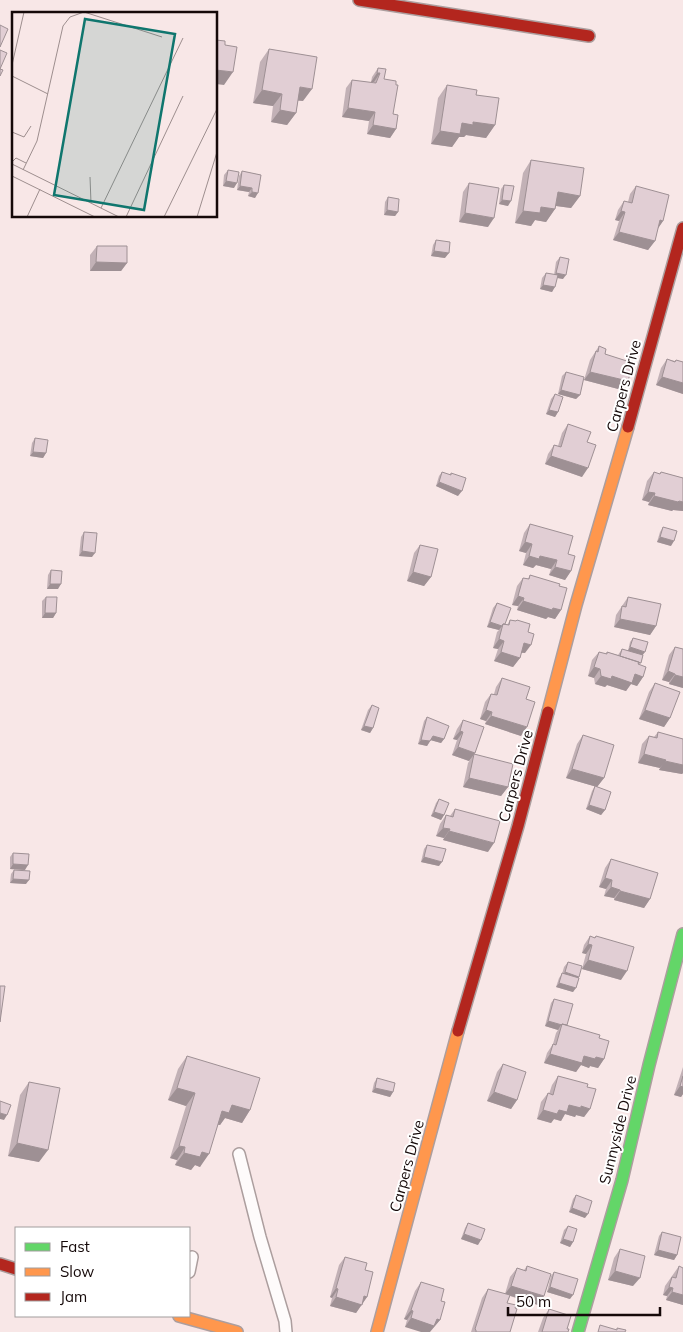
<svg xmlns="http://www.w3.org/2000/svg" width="683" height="1332" font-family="Mulish,sans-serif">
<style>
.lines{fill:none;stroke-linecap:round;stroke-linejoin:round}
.lane-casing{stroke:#ac9e9e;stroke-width:14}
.fast-casing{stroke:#ac9e9e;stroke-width:14}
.slow-casing{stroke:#ac9e9e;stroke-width:14}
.jam-casing{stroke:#ac9e9e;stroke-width:14}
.lane{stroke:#fefbfb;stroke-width:11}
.fast{stroke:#63d668;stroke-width:11}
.slow{stroke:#ff974d;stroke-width:11}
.jam{stroke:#b3261e;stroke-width:11}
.wall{fill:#c2b1b6}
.shaded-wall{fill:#9e9094}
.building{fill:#e1ced4;stroke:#9e9094}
.labels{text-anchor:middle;stroke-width:4;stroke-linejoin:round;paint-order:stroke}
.street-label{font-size:15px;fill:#150909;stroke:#fff}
.inset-road{fill:none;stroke:#9d8e8e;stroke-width:1}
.view{fill:#0f766e;fill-opacity:0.15;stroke:#0f766e;stroke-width:2.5}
.inset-edge{fill:none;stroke:#150909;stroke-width:2.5}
</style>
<rect width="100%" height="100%" fill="#f8e7e7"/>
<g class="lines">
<defs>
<path id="lane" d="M239,1154L260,1237L285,1321L286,1332
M189,1272L192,1257"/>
<path id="fast" d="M578,1332L622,1180L649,1065L683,934"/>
<path id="slow" d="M548,712L576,605L628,427
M179,1316L237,1332
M377,1332L458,1031"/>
<path id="jam" d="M359,0L589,36
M628,427L683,228
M458,1031L518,826L548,712
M0,1264L16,1269"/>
</defs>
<use href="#lane" class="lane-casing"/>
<use href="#fast" class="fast-casing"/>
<use href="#slow" class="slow-casing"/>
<use href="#jam" class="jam-casing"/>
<use href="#lane" class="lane"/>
<use href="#fast" class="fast"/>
<use href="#slow" class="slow"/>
<use href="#jam" class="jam"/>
</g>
<path class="wall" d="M269,49L303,101H298L296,113L287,125L271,122L273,106L253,103L260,62Z
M378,68L384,79L393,114L396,129L390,138L367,134L369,121L342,117L346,88L352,80L374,83V82H371L372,77Z
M447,85L476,95L495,125L486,138L466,135L464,137H459L452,147L431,144L438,98Z
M531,160L580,196L571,208L556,206L555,209L546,222L535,220L531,226L515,223L523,173Z
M228,170L234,188L223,186L224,175Z
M242,171L261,175L255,198L248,196L249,192L237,190L239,176Z
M469,183L488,227L459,222L463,192Z
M504,185L508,206L499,204L501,189Z
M636,186L663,221L658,228L655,241L648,250L613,240L619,221L615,220L618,210L624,201L628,202L630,194Z
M388,197L398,212L395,216L384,215L385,202Z
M436,240L445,258L431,256L433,245Z
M97,246L127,263L121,271H90V255Z
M560,257L563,279L557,278L552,292L540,289L542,278L546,273L554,275L556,262Z
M599,346L628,381L622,390L584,380L590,360Z
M667,359L675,361L676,360L683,362V394L656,385L661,368Z
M566,372L580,395L576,399L558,394L562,376Z
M555,394L558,412L555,417L546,414L551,399Z
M568,424L587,442L582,477L545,464L548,454L554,445L558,446L562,433Z
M35,438L46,453L43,458L30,456L32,443Z
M442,472L450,475L451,473L458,496L436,486L439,476Z
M654,472L660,474L661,472L683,478V511L673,510L672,511L648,505L649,502L642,500L647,481Z
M530,524L568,554L571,571L565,580L549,575L551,569L536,565L533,568L523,565L526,553L519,551L524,533Z
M663,527L671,546L657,542L660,532Z
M84,532L92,557L79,556L81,537Z
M420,545L431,577L424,586L407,581L414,553Z
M51,570L58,589H47L48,575Z
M530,575L559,586L561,610L555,619L548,617L546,619L517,610L518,606L512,605L517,586L523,578L528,579Z
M46,597L56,613L53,618H42V601Z
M628,597L656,626L650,635L614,627L616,615Z
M497,603L505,624L507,625L510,620L515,621L517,620L528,632L525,653H521L520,658L513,667L494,661L498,649L493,648L497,632L499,630L487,627L493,608Z
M633,638L643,655L640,665L643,677L637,686L631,684L626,691L607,685L605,687L595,684L594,678L588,676L592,660L599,652L606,654L607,652L618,655L622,649L628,651L630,642Z
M675,647L683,649V688L669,684V682L662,680L669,655Z
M502,678L526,699L521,736L485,724L486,721L480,719L485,702L491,694H494L496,687Z
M655,683L670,718L664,727L639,719L649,692Z
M372,705L373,728L370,733L361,730L368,710Z
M427,717L444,739L441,743L431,740L427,746L418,744L424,721Z
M463,720L475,753L469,761L452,755L457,740L453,739L457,729Z
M658,732L683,739V773L682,774L659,770L660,768L638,763L642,744L649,736L654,737Z
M583,735L604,778L597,787L566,778L577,744Z
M474,754L508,787L501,796L463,787L468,763Z
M595,786L605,810L601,815L586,809L592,791Z
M439,799L444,815L441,820L431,816L436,803Z
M455,809L488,852L443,840L444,838L436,836L440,824L446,815L450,816Z
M427,845L439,866L421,862L424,849Z
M13,853L25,870L10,869V857Z
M611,859L650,899L644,908L614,900V898L604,896L606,889L599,887L605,868Z
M14,870L26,884L10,883L11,874Z
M590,936L594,938L596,936L621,980L582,969L586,954L582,953L584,945Z
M568,962L578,978L573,992L556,987L559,978L562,974L564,967Z
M554,999L567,1025L599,1038L604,1059L598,1068L590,1066L589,1068L581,1065L576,1072L544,1063L547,1053L553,1044L556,1033L558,1030L545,1026L551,1003Z
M187,1056L250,1110L242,1123L225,1118L220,1125H217L200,1167L195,1165L191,1170L175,1165L177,1160L170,1158L186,1106L168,1100L178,1069Z
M503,1064L517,1100L511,1109L487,1101L497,1072Z
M683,1067V1094L681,1097L674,1095Z
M558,1076L587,1087L590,1109L584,1117L576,1115L575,1117L565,1114L561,1121L554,1119L551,1123L537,1119L541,1102L548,1093L549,1094L552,1085Z
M377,1078L393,1092L390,1097L372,1092L374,1083Z
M29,1082L39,1162L8,1156L20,1095Z
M576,1195L585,1218L569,1212L573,1199Z
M468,1223L478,1245L461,1239L465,1228Z
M568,1226L573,1242L570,1247L560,1243L564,1230Z
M662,1232L677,1255L674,1260L654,1255L659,1236Z
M620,1249L633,1286L608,1280L614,1258Z
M345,1257L365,1270L367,1297L356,1313L330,1306L332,1298L330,1297L339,1265Z
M527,1266L538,1305L510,1296L507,1303L510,1332H471L482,1298L488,1289L505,1294L510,1277L517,1268L524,1270Z
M679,1266L683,1305L666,1300L667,1296L663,1295L665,1286Z
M554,1272L570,1299L547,1292L551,1276Z
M421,1282L441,1301L440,1320L433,1328L405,1327L407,1320L404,1319L415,1291Z
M549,1309L567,1329L568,1332H538L543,1318Z"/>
<path class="shaded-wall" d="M216,70L233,72L224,85L216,84Z
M377,73H380L374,82H371Z
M300,87L312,89L303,101L291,99Z
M262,90L282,94L273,106L253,103Z
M348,108L375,112L369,121L342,117Z
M280,110L296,113L287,125L271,122Z
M473,122L495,125L486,138L466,135L464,137H459L452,147L431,144L440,131L462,123Z
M373,125L396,129L390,138L367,134Z
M226,181L237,183L234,188L223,186Z
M240,186L252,188L249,192L237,190Z
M252,192L258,193L255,198L248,196Z
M558,192L580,196L571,208L549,205Z
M502,200L511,201L508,206L499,204Z
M541,207L555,209L546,222L535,220L531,226L515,223L523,211Z
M387,210L398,212L395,216L384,215Z
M621,211L625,212L619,221L615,220Z
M465,213L494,218L488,227L459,222Z
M660,220L663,221L657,230Z
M619,232L655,241L648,250L613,240Z
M434,251L449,253L445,258L431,256Z
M96,262L127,263L121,271H90Z
M556,273L566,275L563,279L553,277Z
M543,285L555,287L552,292L540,289Z
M590,372L628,381L622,390L584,380Z
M662,377L683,383V394L656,385Z
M561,390L580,395L576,399L558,394Z
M549,410L558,412L555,417L546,414Z
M33,452L46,453L43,458L30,456Z
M551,456L588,468L582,477L545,464Z
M439,482L462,491L458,496L436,486Z
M648,492L655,493L649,502L642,500Z
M654,496L683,502V511L673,510L672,511L648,505Z
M660,537L674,541L671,546L657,542Z
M525,542L532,544L526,553L519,551Z
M82,551L95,553L92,557L79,556Z
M529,556H540L557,560L551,569L536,565L533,568L523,565Z
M555,567L571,571L565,580L549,575Z
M413,572L431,577L424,586L407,581Z
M50,584H61L58,589H47Z
M518,596L524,598L518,606L512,605Z
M523,601L553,608L561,610L555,619L548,617L546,619L517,610Z
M45,613H56L53,618H42Z
M620,619L656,626L650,635L614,627Z
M490,622L502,626L499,630L487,627Z
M499,639L504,641L498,649L493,648Z
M524,643L531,645L525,653L518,652Z
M630,647L645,652L642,656L627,652Z
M501,652L520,658L513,667L494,661Z
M594,667L600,669L594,678L588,676Z
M668,671L675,674L669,682L662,680Z
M635,674L643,677L637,686L631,684L626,691L607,685L605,687L595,684L601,676H612Z
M675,675L683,677V688L669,684Z
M486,710L492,712L486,721L480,719Z
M645,710L670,718L664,727L639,719Z
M491,716L527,727L521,736L485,724Z
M364,726L373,728L370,733L361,730Z
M460,731L463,732L457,740L453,739Z
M433,736L444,739L441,743L430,740Z
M421,740L430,741L427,746L418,744Z
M458,747L475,753L469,761L452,755Z
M644,754L666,760L660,768L638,763Z
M665,761L683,765V773L682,774L659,770Z
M572,769L604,778L597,787L566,778Z
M469,778L508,787L501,796L463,787Z
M589,805L605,810L601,815L586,809Z
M434,812L444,815L441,820L431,816Z
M443,828L450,829L444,838L436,836Z
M449,831L494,843L488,852L443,840Z
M424,857L442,862L439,866L421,862Z
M13,864L28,865L25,870L10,869Z
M605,878L612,880L606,889L599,887Z
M13,879L29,880L26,884L10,883Z
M611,887L620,890L614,898L604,896Z
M620,891L650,899L644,908L614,900Z
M588,944L592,945L586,954L582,953Z
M588,960L627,971L621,980L582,969Z
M565,972L579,977L576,981L561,976Z
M559,983L576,988L573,992L556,987Z
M548,1021L561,1025L558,1030L545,1026Z
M550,1054L596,1057L604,1059L598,1068L590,1066L589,1068L581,1065L576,1072L544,1063Z
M680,1086L683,1087V1094L681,1097L674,1095Z
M177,1088L195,1093L186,1106L168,1100Z
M375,1088L393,1092L390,1097L372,1092Z
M494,1092L517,1100L511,1109L487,1101Z
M232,1105L250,1110L242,1123L225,1118L220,1125L213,1123L222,1111Z
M569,1105L581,1106L590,1109L584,1117L576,1115L575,1117L565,1114L561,1121L554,1119L551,1123L537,1119L543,1110H559Z
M0,1113L7,1115L4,1120L0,1119Z
M17,1143L48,1150L39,1162L8,1156Z
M179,1146L185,1147L177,1160L170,1158Z
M202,1152L209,1154L200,1167L195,1165L191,1170L175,1165L184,1153Z
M572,1208L588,1214L585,1218L569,1212Z
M464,1234L481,1240L478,1245L461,1239Z
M563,1239L573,1242L570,1247L560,1243Z
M658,1250L677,1255L674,1260L654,1255Z
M615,1271L640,1278L633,1286L608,1280Z
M511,1286L544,1296L538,1305L505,1294Z
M550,1287L573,1295L570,1299L547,1292Z
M669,1287L673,1288L667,1296L663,1295Z
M336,1288L338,1289L332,1298L330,1297Z
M672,1292L683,1295V1305L666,1300Z
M364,1296L367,1297L356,1313L330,1306L336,1297Z
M411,1310L413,1311L407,1320L404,1319Z
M411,1318L437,1319L440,1320L430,1332H421L405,1327Z"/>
<path class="building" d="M0,25L8,29L0,47Z
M216,40L225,41V45L237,47L233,72L216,70Z
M269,49L317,57L312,89L300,87L296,113L280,110L282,94L262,90Z
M0,50L7,53L0,69L3,70L0,76Z
M378,68L386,69L384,79L396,81V85H398L393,114L398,115L396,129L373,125L375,112L348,108L352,80L376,83L380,73H377Z
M447,85L477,90L476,95L499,98L495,125L473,122V125L462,123L460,134L440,131Z
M531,160L584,168L580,196L558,192L555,209L541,207L540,213L523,211Z
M228,170L239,172L237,183L226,181Z
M242,171L261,175L258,193L252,192V188L240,186Z
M469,183L499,188L494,218L465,213Z
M504,185L514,186L511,201L502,200Z
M636,186L669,195L663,221L660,220L655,241L619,232L625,212L621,211L624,201L632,203Z
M388,197L399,199L398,212L387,210Z
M436,240L450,242L449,253L434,251Z
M97,246H127V263L96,262Z
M560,257L569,259L566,275L556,273Z
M546,273L558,275L555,287L543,285Z
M599,346L606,349L605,354L633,363L628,381L590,372L596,351L598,352Z
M667,359L675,362L676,360L683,362V383L662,377Z
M566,372L584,377L580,395L561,390Z
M555,394L563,397L558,412L549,410Z
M568,424L591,432L587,442L596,445L588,468L551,456L554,445L561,447Z
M35,438L48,440L46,453L33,452Z
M442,472L451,475V473L466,478L462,491L439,482Z
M654,472L660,474L661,472L683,478V502L679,501L678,502L654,496L655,493L648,492Z
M530,524L573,536L568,554L575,556L571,571L555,567L557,560L540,556L539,559L529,556L532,544L525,542Z
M663,527L677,531L674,541L660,537Z
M84,532L97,533L95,553L82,551Z
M420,545L438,549L431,577L413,572Z
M51,570L62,571L61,584H50Z
M530,575L560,584L559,586L567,588L561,610L553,608L552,610L523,601L524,598L518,596L523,578L529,579Z
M46,597H57L56,613H45Z
M628,597L661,604L656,626L620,619L622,606L626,607Z
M497,603L511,608L505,624H503L502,626L490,622Z
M510,620L516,621L517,620L530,624L528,632L534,634L531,645L524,643L520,658L501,652L504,641L499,639L503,624L509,625Z
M633,638L648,642L645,652L630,647Z
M675,647L683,649V677L675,675V674L668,671Z
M622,649L643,655L641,663L620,656Z
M599,652L607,654V652L639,662L638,664L646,667L643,677L635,674L632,683L612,676L611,679L601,676L600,669L594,667Z
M502,678L530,687L526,699L535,702L527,727L491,716L492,712L486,710L491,694L497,695Z
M655,683L680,692L670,718L645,710Z
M372,705L379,708L373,728L364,726Z
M427,717L449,726L444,739L433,736L430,741L421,740Z
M463,720L484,727L475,753L458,747L463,732L460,731Z
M658,732L683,739V765L665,761L666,760L644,754L649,736L657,738Z
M583,735L614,745L604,778L572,769Z
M474,754L513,764L508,787L469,778Z
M595,786L611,792L605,810L589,805Z
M439,799L449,803L444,815L434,812Z
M455,809L500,821L494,843L449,831L450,829L443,828L446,815L453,817Z
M427,845L446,849L442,862L424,857Z
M13,853L29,854L28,865L13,864Z
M611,859L658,873L650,899L620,891V890L611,887L612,880L605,878Z
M14,870L30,871L29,880L13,879Z
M590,936L595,938L596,936L634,947L627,971L588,960L592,945L588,944Z
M568,962L582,966L579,977L565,972Z
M562,973L579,978L576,988L559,983Z
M0,986H5L0,1022Z
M554,999L573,1004L567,1025L562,1024V1025L548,1021Z
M562,1024L600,1035L599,1038L609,1041L604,1059L596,1057L595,1059L584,1056L582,1063L550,1054L553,1044L556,1045Z
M187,1056L260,1078L250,1110L232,1105L229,1113L222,1111L209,1154L202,1152L200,1157L184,1153L185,1147L179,1146L195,1093L177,1088Z
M503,1064L526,1072L517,1100L494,1092Z
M558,1076L588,1084L587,1087L596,1089L590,1109L581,1106V1108L569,1105L567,1112L559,1110L557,1114L543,1110L548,1093L553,1095Z
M683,1076V1087L680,1086Z
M377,1078L395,1083L393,1092L375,1088Z
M29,1082L60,1088L48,1150L17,1143Z
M0,1101L11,1105L7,1115L0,1113Z
M576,1195L592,1201L588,1214L572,1208Z
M468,1223L485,1229L481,1240L464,1234Z
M568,1226L577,1229L573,1242L563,1239Z
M662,1232L681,1237L677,1255L658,1250Z
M620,1249L645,1256L640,1278L615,1271Z
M345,1257L367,1263L365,1270L373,1272L367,1297L364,1296L362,1305L336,1297L338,1289L336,1288Z
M527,1266L551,1274L544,1296L511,1286L517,1268L526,1271Z
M679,1266L683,1268V1295L672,1292L673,1288L669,1287L672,1277L676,1278Z
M554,1272L578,1279L573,1295L550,1287Z
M421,1282L444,1289L441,1301L445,1302L440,1320L437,1319L434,1326L411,1318L413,1311L411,1310Z
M488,1289L510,1295L507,1303L516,1305L515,1308L517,1309L510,1332H476V1330L475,1329Z
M549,1309L571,1316L567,1329H569L568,1332H542Z
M600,1325L617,1330V1328L626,1330L625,1332H598Z"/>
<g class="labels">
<g class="street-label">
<text transform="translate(624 386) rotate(-75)" y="5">Carpers Drive</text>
<text transform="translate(516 776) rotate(-75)" y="5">Carpers Drive</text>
<text transform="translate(618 1130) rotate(-76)" y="5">Sunnyside Drive</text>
<text transform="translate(407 1166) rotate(-75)" y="5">Carpers Drive</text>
</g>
</g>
<g transform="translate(12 12)">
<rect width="205" height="205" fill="#f8e7e7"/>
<path class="inset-road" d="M72,0L150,25M0,53L12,0M0,64L36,82M0,120L12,125L19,114M0,150L4,146L14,151M0,152L107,205M11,158L25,129L51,14L58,5L72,0M0,164L83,205M78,165L79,191M89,196L171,26M15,205L28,177M114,205L171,84M152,205L205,97M185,205L205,140"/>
<path class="view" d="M73,7L163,22L132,198L42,183Z"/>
<rect width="205" height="205" class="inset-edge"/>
</g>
<rect x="15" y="1227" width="175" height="90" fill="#ffffff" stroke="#a19d9d"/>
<rect x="25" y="1243" width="25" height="8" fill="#63d668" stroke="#a19d9d"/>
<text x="60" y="1252" font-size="15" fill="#150909">Fast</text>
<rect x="25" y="1268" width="25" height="8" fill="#ff974d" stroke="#a19d9d"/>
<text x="60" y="1277" font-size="15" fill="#150909">Slow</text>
<rect x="25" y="1293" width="25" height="8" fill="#b3261e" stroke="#a19d9d"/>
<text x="60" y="1302" font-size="15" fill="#150909">Jam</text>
<path d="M508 1307v8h152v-8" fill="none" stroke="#150909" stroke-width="2.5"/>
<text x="516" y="1307" font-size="15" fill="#150909" stroke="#ffffff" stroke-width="4" paint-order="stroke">50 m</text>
</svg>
